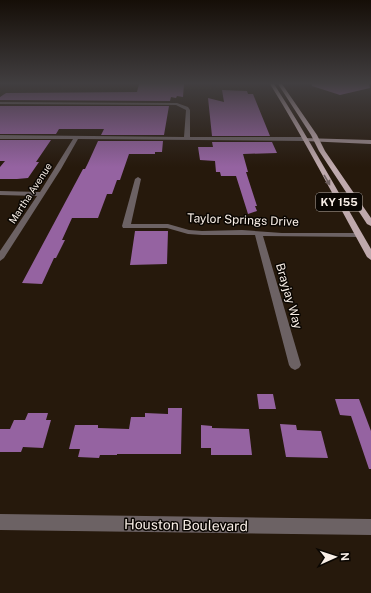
<svg xmlns="http://www.w3.org/2000/svg" width="371" height="593" font-family="'Public Sans',sans-serif">
<style>
.built{fill:#301f0c}
.building{fill:#9563a1}
.lines{fill:none;stroke-linecap:round;stroke-linejoin:round}
.street{fill:#6c6264;fill-rule:evenodd}
.secondary{fill:#9b8a8d;fill-rule:evenodd}
.primary{fill:#bfa9ad;fill-rule:evenodd}
.oneway{fill:#6e6060}
.labels{text-anchor:middle;stroke-width:3;stroke-linejoin:round;paint-order:stroke}
.far-street-label{font-size:10px;fill:#f9efe7;stroke:#0a0602}
.shield{fill:#0a0602;stroke:#b1a9a2;stroke-width:1}
.shield-label{font-size:11px;font-weight:bold;fill:#f9efe7}
.street-label{font-size:12px;fill:#f9efe7;stroke:#0a0602}
.near-street-label{font-size:14px;fill:#f9efe7;stroke:#0a0602}
</style>
<rect width="100%" height="100%" fill="#26190c"/>
<path class="built" d="M62,84H211L212,89L62,88Z
M215,84H259L260,88H216Z"/>
<path class="building" d="M139,84H184L183,97L177,96L176,98L171,97L170,101L0,100V97L6,93L137,92Z
M312,84H369L370,88L340,95L312,86Z
M222,90L247,91L248,94H253L270,136H212L208,98L224,102Z
M0,106H169L164,135H101L104,129H59L56,134H0Z
M0,140H51L36,162H39L28,178L17,179H0V167L5,161H0Z
M98,141H163L162,152H155V154H129L120,180H117L112,194H107L98,218H72L62,240H65L56,258H54L42,284L22,283L83,169H85L88,163Z
M212,142H272L277,153L243,154L248,172H246L257,206H255L257,211L248,214L236,176H221L220,172H216L215,161L200,160L198,147H213Z
M135,231H168L167,264L130,265Z
M257,394H273L276,409H259Z
M335,399H359L371,431V469H369L351,416L340,415Z
M168,408H182L181,454H117V455H100L99,458L78,457L80,449H69L75,425H98V428L129,429L131,417H145V413L168,414Z
M28,413H48L46,420H51L43,448L23,447L21,452H0V429H10L14,420H25Z
M280,424L296,425L297,430L321,431L328,458L286,457Z
M201,425L212,426V428L249,429L252,455H211V448H201Z"/>
<g class="lines">
<path class="street" d="M0,102L177,103L188,107L190,110V137H305L308,139L305,141L78,139L61,169L4,258L0,261V251L37,196L0,195V191L40,192L73,139H0V135L184,137L186,110L176,105L0,104Z
M138,177L141,179L131,224H168L189,230L202,231L242,230L282,233H361L362,235L358,237L263,236L301,365L299,368L295,370L291,368L289,365L255,235H202L188,234L167,228H123L122,226L135,179Z
M0,514L371,519V535L0,530Z"/>
<path class="secondary" d="M303,138L371,140V144L305,141L303,140Z"/>
<path class="primary" d="M270,84H274C309,138 339,194 371,249V260L367,257C335,199 305,140 270,84Z
M278,84H282L317,135L325,151L371,218V226L367,224L319,151L311,135Z"/>
</g>
<defs><path id="oneway-solid" d="M-6-.8H1V-3.2L6.5 0L1 3.2V.8H-6Z"/></defs>
<use class="oneway" href="#oneway-solid" transform="translate(327 180) rotate(60)"/>
<linearGradient id="sky" x2="0" y2="1"><stop stop-color="#150e07"/><stop offset="0.5" stop-color="#413e40"/><stop offset="1" stop-color="#413e40" stop-opacity="0"/></linearGradient>
<rect width="371" height="167" fill="url(#sky)"/>
<g class="labels">
<g class="far-street-label">
<text transform="translate(30 193) rotate(-57)" y="4">Martha Avenue</text>
</g>
<rect class="shield" x="316" y="193" width="46" height="18" rx="3"/>
<g class="shield-label">
<text x="339" y="206">KY 155</text>
</g>
<g class="street-label">
<text transform="translate(243 220) rotate(2)" y="4">Taylor Springs Drive</text>
<text transform="translate(289 296) rotate(74)" y="4">Brayjay Way</text>
</g>
<g class="near-street-label">
<text transform="translate(186 525) rotate(1)" y="5">Houston Boulevard</text>
</g>
</g>
<g transform="translate(335 557) rotate(87)" stroke="#0a0602" stroke-width="3" paint-order="stroke">
<path d="M0-3L7 15L0 10L-7 15Z" fill="#f9efe7"/>
<text y="-6" font-size="11" font-weight="bold" text-anchor="middle" fill="#f9efe7">N</text>
</g>
</svg>
